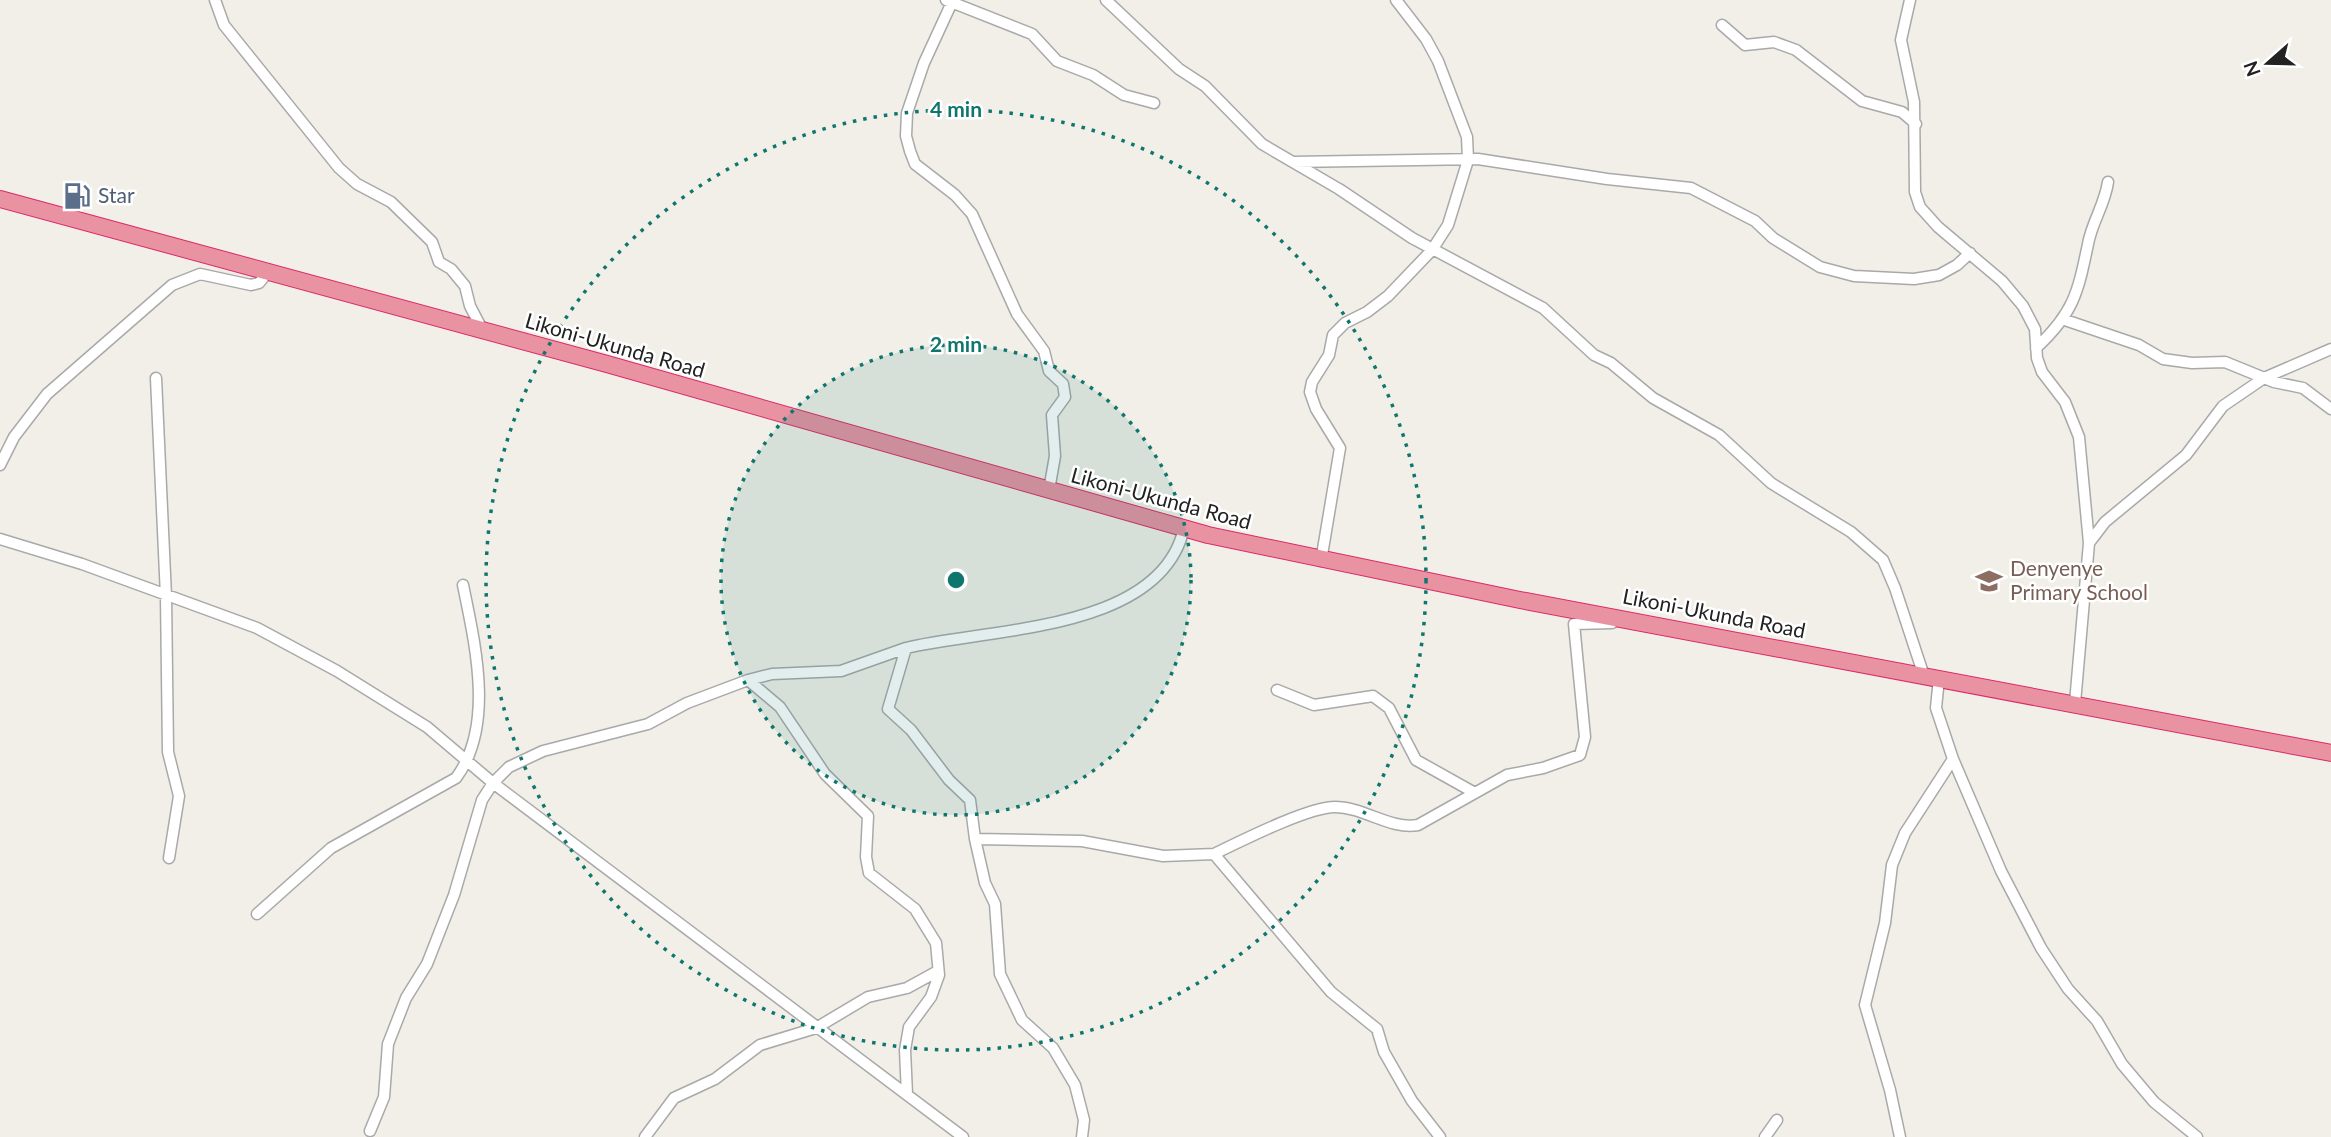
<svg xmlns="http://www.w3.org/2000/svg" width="2331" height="1137" font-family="Lato,sans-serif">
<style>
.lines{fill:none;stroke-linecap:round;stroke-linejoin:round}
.minor-casing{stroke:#a9a9a9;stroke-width:13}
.highway-casing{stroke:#dc2a67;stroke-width:18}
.minor{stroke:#fff;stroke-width:10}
.highway{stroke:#e892a2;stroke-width:16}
.ring{fill:none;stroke:#0f766e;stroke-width:3.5;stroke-dasharray:3.5 7}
.labels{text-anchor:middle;stroke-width:5;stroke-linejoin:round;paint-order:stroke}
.service-label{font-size:21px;fill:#4e5e75;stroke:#fff;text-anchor:start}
.street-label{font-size:21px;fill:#222;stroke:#fff}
.education-label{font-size:21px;fill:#785e54;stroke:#fff;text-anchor:start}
.centre{fill:#0f766e;stroke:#fff;stroke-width:3.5}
.ring-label{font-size:21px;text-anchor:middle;font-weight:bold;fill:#0f766e;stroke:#fff;stroke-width:5;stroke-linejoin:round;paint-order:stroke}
</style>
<rect width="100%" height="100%" fill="#f2efe9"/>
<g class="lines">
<defs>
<path id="minor" d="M215,0L224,25L339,168L357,184L391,202L432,242L439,262L451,269L465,286L470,306L483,331
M946,0L1032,34L1057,61L1093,75L1124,95L1154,103
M953,0L924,63L907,113L906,136L910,151L915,164L955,195L972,214L1017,314L1044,351L1049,371L1063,384L1065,397L1052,415L1055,456L1049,490
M1106,0L1179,69L1205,86L1262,144L1339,189L1412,238L1543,308L1594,355L1611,363L1653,398L1719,435L1771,483L1851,532L1883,560L1895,588L1924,676
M1910,0L1901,40L1914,102L1915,192L1920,207L1938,227L2002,281L2023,306L2035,329L2037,358L2042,372L2065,402L2079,437L2089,543L2075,703
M1722,25L1745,45L1774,42L1796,50L1862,101L1902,112L1916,124
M1293,162L1478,159L1607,179L1691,188L1755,221L1773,238L1820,267L1854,276L1914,279L1939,275L1957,265L1970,253
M2062,319L2139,345L2163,359L2192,363L2225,362L2274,382L2303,388L2331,409
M2036,348C2074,313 2078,292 2088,244C2092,222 2105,204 2108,182
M156,378L166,596L168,752L179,796L169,858
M0,465L14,437L47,394L172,285L200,274L251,285L259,283L268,272
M1184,528C1161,632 988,628 906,648L888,709L911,730L949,780L970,800L975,839L1082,841L1163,856L1214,854L1331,992L1377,1029L1384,1052L1412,1101L1440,1137
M0,539L82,564L257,628L337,671L427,727L493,783L963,1137
M2089,543L2105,522L2186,455L2223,406L2264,378L2331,349
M1321,561L1340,448L1316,409L1310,392L1312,382L1329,355L1333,335L1345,323L1367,312L1388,296L1432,250L1448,225L1468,160L1467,137L1438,61L1426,39L1396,0
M1939,678L1936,708L1953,759L2001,871L2041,948L2068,989L2097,1021L2122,1064L2154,1102L2197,1137
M748,680L780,707L825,774L868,816L866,857L869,873L915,909L936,943L939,975L931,997L909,1027L905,1050L907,1094
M1277,690L1314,705L1373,696L1389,708L1416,760L1475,793
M975,839L985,883L995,904L1000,974L1022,1020L1053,1048L1075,1085L1084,1120L1082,1137
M1214,854C1241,841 1308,807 1335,807C1364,807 1390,830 1418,825L1507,775L1543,768L1580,755L1585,737L1574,624L1612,623
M257,914L331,848L456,778C495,726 475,644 463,585
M370,1131L384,1097L388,1044L406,998L427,964L454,895L482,800L493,783L509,767L543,751L648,724L687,703L748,680L772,674L841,671L906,648
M645,1137L674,1098L715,1079L760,1045L816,1028L868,997L907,988L938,971
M1765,1137L1777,1120
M1900,1137L1890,1090L1865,1005L1885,923L1892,865L1905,833L1953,759"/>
<path id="highway" d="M0,199L607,364L1208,535L1520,600L2331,753"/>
</defs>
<use href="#minor" class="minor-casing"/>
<use href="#highway" class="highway-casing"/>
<use href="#minor" class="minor"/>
<use href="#highway" class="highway"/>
</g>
<circle cx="956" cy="580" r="235" fill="#0f766e" fill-opacity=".12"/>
<g class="ring">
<circle cx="956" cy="580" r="235"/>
<circle cx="956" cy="580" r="470"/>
</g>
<defs>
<symbol id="fuel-bare" viewBox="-9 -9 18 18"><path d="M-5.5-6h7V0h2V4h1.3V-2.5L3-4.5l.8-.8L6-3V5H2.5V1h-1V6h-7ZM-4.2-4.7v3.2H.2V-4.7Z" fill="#5c6f8a" stroke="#fff" stroke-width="2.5" paint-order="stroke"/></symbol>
<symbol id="school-bare" viewBox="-9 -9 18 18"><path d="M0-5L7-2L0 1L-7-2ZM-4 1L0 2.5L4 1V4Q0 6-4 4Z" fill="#8d6e63" stroke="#fff" stroke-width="2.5" paint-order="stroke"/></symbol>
</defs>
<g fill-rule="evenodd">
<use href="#fuel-bare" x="58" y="177" width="38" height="38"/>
<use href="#school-bare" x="1970" y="562" width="38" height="38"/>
</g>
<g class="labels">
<g class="service-label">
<text x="98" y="203">Star</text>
</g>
<g class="street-label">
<text transform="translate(615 346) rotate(16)" y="7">Likoni-Ukunda Road</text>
<text transform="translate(1161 499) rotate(15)" y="7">Likoni-Ukunda Road</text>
<text transform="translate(1714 614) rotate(11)" y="7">Likoni-Ukunda Road</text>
</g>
<g class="education-label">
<text x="2010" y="576">Denyenye<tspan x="2010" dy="24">Primary School</tspan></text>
</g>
</g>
<circle cx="956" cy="580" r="10" class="centre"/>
<g class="ring-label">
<text x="956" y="117">4 min</text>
<text x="956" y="352">2 min</text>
</g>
<g transform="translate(2268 63) rotate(250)" stroke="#ffffff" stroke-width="5" paint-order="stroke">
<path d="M0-5L12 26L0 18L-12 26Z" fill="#222222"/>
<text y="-10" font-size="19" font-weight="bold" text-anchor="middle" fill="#222222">N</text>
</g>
</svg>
